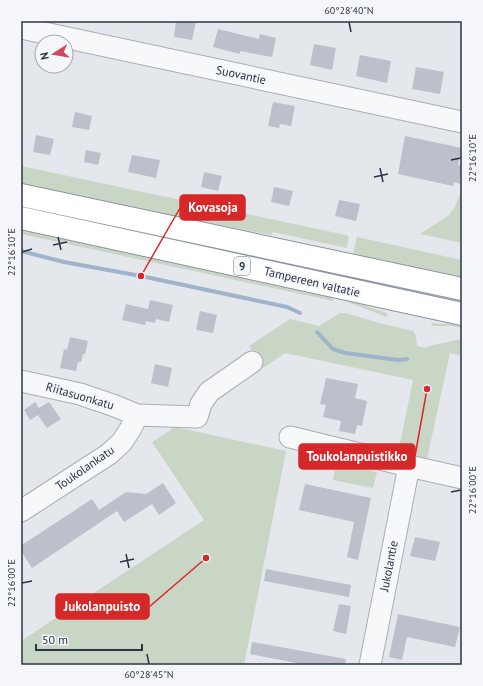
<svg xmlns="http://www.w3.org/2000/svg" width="483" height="686" font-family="'PT Sans',sans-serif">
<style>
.green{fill:#c9d6c5}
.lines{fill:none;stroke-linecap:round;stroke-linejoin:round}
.stream{stroke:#9fb4cc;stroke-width:4}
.building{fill:#bbc0ca}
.minor-casing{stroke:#a9aeb7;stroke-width:23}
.highway-casing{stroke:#8b94a3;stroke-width:24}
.minor{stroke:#f7f8fa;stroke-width:21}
.highway{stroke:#fff;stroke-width:22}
.ticks{fill:none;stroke:#2b3445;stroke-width:1.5}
.labels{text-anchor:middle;stroke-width:3.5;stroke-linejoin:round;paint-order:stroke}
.shield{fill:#f4f6f9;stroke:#676e7b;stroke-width:1}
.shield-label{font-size:11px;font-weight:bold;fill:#2b3445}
.street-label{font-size:12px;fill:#2b3445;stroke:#f4f6f9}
.leader{fill:none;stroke:#d62828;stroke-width:1.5}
.callout-dot{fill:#d62828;stroke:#f4f6f9;stroke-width:1.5}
.callout{fill:#d62828;stroke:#d62828;stroke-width:1.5}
.callout-label{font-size:13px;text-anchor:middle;font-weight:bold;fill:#fff}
.neatline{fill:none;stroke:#2b3445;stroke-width:1.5}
.ticks-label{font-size:10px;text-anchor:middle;fill:#2b3445}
</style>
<rect width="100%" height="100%" fill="#e4e7ec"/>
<path class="green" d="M21,166L346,235L349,237L347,248L273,232L271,235L21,187Z
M462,188V243L420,234L449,215L455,207Z
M21,205L339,272L337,279L21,212Z
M21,228L333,296V301L21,234Z
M357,237L462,260V277L353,254Z
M349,274L462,298V305L347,280Z
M349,300L387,313V317L350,303Z
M340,313H346L379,323L413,331L416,336L417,346L425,348L433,345L462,339V356L450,353L427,459L398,453L413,380L285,353L263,368L249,346L290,319L319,326Z
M462,322V328L452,326H431L432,323L440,324Z
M175,427L286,451L244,665H21V641L204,520L152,442Z
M336,463L377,472L373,488L333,480Z"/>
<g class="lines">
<path class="stream" d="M21,251L64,262L141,276L287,307L300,313
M317,332L333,349L345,353L398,360L407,359"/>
</g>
<path class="building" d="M176,21H196L192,40L174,37Z
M218,29L259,39L260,34L276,38L272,57L240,51V54L213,47Z
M314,44L336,48L332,70L310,65Z
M360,55L391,61L387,83L356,76Z
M416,67L444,72L440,94L412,89Z
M273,102L295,106L291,126L280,124L279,128L268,126Z
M75,112L92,116L89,130L72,127Z
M36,135L54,139L50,155L33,152Z
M405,136L462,148L458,165L462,166L460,184L454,182L453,186L398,174Z
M86,150L101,153L98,165L84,162Z
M132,155L160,160L156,178L128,172Z
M204,172L222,176L218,191L201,187Z
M274,187L293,191L289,206L271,202Z
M339,200L360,204L356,221L335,216Z
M150,300L173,305L169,322L156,319L155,323L146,321L145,325L122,320L126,304L148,309Z
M200,311L217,315L213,333L196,330Z
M70,337L88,341L85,354H83L81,362H78L76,371L60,368L64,349L67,350Z
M155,364L172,368L168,387L151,383Z
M326,378L358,384L355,398L367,401L362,426L357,425L355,434L339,431L341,421L323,417L326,405L320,404Z
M35,402L39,408L49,402L61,419L47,428L38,415L30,420L24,410Z
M163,483L176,503L159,515L152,504L124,522L117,511L32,568L21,551V546L25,543L92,499L99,510L126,492L146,494Z
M305,484L371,498L358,560L347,557L354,522L299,510Z
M415,537L440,542L435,561L410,556Z
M266,569L351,585L349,597L264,581Z
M339,604L351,606L346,634L333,631Z
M398,614L460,627L455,647L407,637L402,660L389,657Z
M252,642L346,659L345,665H306L250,654Z"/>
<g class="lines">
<defs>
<path id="minor" d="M21,28L462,122
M21,381L80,394L115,406L137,415L197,417L201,404L209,392L252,362
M290,437L409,466L462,478
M21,511L109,454L122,442L131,428L137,415
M370,665L409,466"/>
<path id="highway" d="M21,195L462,289
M21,218C168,249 315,283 462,314"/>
</defs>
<use href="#minor" class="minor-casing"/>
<use href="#highway" class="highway-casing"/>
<use href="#minor" class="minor"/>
<use href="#highway" class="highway"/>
</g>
<path class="ticks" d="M349,22L351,32M451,160L461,158M380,168L383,182M374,177L388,174M58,237L61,250M53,245L67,242M22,252L32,249M451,492L461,490M126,554L129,568M120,562L134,559M22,583L32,581M147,654L149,664"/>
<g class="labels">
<rect class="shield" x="234" y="257" width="16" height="18" rx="3"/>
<g class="shield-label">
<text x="242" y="270">9</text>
</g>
<g class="street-label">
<text transform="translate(241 75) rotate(12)" y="4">Suovantie</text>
<text transform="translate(312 282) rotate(13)" y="4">Tampereen valtatie</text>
<text transform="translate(80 396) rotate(16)" y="4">Riitasuonkatu</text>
<text transform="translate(85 468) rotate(-35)" y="4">Toukolankatu</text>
<text transform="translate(389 566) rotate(-79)" y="4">Jukolantie</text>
</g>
</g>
<path class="leader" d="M141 276L180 208M427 389L415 456M206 558L149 607"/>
<g class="callout-dot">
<circle cx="141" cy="276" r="4"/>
<circle cx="427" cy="389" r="4"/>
<circle cx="206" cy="558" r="4"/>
</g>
<g class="callout">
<rect x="180" y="195" width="65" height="25" rx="4"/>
<rect x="299" y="444" width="116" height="25" rx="4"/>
<rect x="56" y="594" width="93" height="25" rx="4"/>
</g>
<g class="callout-label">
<text x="213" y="212">Kovasoja</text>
<text x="357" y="461">Toukolanpuistikko</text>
<text x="102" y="611">Jukolanpuisto</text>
</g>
<rect width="483" height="686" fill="none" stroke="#f4f6f9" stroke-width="44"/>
<g transform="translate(54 54) rotate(258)"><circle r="19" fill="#f4f6f9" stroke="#a4a8b1"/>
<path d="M0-3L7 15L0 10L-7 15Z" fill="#d1495b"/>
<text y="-6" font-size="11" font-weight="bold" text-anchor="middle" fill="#2b3445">N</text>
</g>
<path d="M36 644v6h106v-6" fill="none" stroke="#2b3445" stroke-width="2"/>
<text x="42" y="644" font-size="12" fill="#2b3445" stroke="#f4f6f9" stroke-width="3" paint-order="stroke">50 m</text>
<rect x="22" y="22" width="439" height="642" class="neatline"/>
<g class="ticks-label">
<text x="349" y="14">60°28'40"N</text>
<text transform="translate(472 158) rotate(-90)" y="4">22°16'10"E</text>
<text transform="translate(11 252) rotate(-90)" y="4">22°16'10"E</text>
<text transform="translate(472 490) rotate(-90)" y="4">22°16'00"E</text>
<text transform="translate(11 583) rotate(-90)" y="4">22°16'00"E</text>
<text x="149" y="678">60°28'45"N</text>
</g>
</svg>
